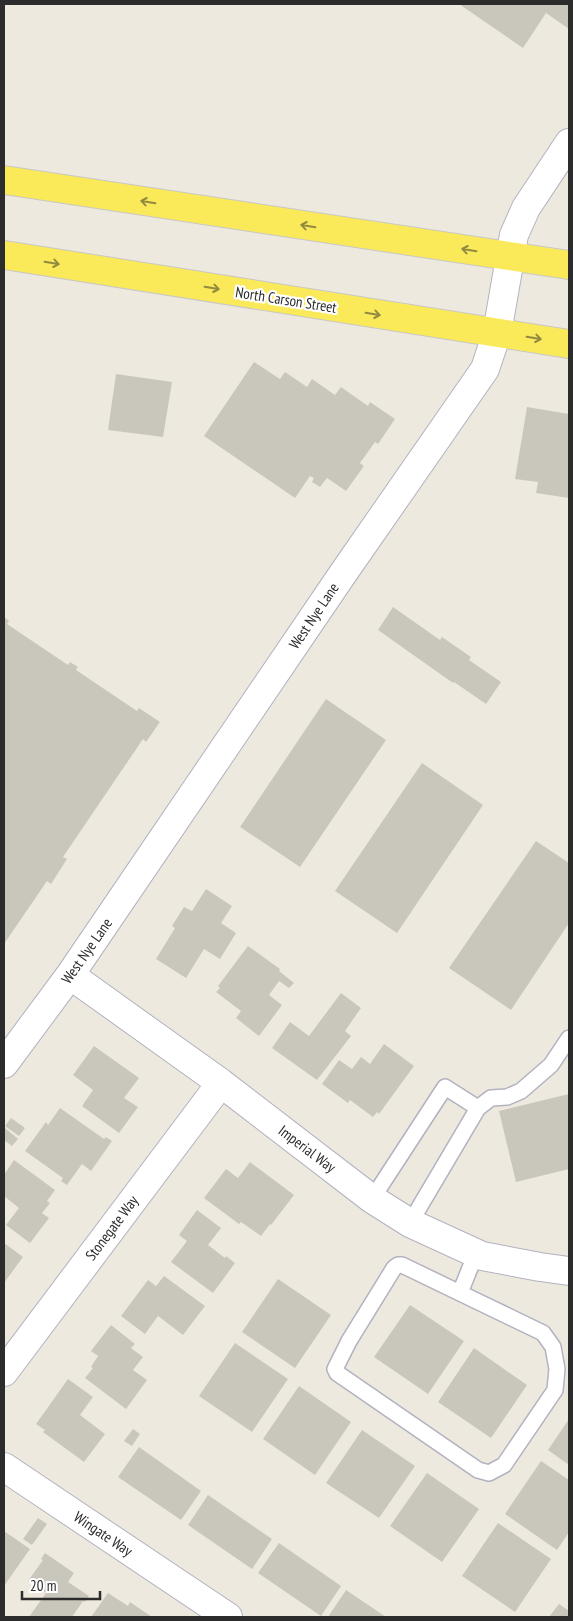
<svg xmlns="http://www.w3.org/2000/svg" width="573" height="1621" font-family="'PT Sans Narrow',sans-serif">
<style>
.building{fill:#c9c7bc}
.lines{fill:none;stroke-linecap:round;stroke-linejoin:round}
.service-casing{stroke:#b2b2c0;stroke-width:18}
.minor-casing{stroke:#b2b2c0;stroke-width:30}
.primary-casing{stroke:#c8c8c8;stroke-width:30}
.service{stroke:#fff;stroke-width:15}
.minor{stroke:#fff;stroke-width:28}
.primary{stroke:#fae958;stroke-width:28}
.oneway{stroke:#938a42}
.labels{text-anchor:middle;stroke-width:4.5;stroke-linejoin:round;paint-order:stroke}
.street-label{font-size:15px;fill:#2c2c2c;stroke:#fff}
</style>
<rect width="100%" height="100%" fill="#eee9de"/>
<path class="building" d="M459,4H569V29L546,13L523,48Z
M254,362L280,379L285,372L307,387L312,379L335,395L341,387L368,406L370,402L395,419L378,444L375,442L360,463L364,466L346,491L327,478L320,487L312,482L314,478L310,476L295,498L204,436Z
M116,374L172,382L163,437L108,430Z
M527,407L569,414V498L536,493L538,482L515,479Z
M393,607L440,640L442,637L471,657L469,660L501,682L486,704L454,682L453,683L378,630Z
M4,617L9,621L7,624L68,665L70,662L78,667L76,670L137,711L139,708L160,722L146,742L143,739L63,857L67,859L51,884L47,881L4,944Z
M326,699L386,740L300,867L240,827Z
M422,763L483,805L397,933L335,891Z
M536,841L569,863V923L511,1010L449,968Z
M206,889L232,906L221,923L236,933L220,959L204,949L186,978L156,959L175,928L172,926L184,907L192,911Z
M248,946L280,969L279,971L294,983L289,988L279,981L269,995L282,1005L259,1036L236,1018L241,1011L216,992L220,988L218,986Z
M341,993L361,1008L345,1031L351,1036L317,1080L272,1048L290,1022L309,1036Z
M384,1044L414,1066L379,1114L377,1112L373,1117L350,1100L348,1103L322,1084L339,1060L352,1069L361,1057L370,1064Z
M94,1046L139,1078L124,1098L138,1107L119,1133L82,1106L93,1090L73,1075Z
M569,1094V1169L516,1182L499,1111Z
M60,1108L104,1139L106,1137L112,1141L91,1171L82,1164L67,1185L61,1181L63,1178L25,1151L46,1122L48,1125Z
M11,1118L25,1128L19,1136L5,1126Z
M5,1128L18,1139L12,1146L4,1140Z
M14,1160L55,1190L47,1201L50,1203L42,1213L49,1218L30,1243L6,1225L19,1208L4,1196V1175Z
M250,1162L294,1195L271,1225L270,1224L261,1236L241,1222L239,1224L204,1198L226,1169L238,1178Z
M197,1210L221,1228L208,1245L225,1258L226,1256L235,1263L213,1293L171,1262L187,1241L179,1235Z
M4,1243L23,1257L4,1283Z
M164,1276L205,1306L183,1335L158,1316L145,1334L121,1316L148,1280L156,1286Z
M278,1279L331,1315L295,1368L242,1332Z
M410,1305L464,1341L428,1394L374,1357Z
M111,1325L135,1344L131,1348L143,1357L133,1370L147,1380L126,1409L85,1378L93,1368L91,1367L98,1356L91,1351Z
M235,1343L288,1379L252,1432L199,1396Z
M474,1348L527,1385L491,1438L438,1402Z
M68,1379L93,1397L80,1415L105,1434L84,1462L43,1432L45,1430L36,1424Z
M299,1386L351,1422L315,1475L263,1439Z
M569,1419V1465L548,1450Z
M133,1429L140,1434L132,1446L124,1441Z
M362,1430L415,1466L379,1518L326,1483Z
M139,1447L201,1491L181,1520L118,1477Z
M541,1461L569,1480V1532L557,1550L505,1514Z
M427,1473L479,1509L442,1562L390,1526Z
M208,1495L272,1539L252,1569L188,1525Z
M38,1518L47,1524L32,1545L23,1539Z
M498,1523L551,1559L515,1612L462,1576Z
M4,1531L30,1549L4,1586Z
M279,1543L341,1586L321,1616L258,1573Z
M45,1553L74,1573L68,1582L89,1596L85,1602L83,1601L72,1617H29L46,1593L28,1581L43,1560L41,1559Z
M346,1590L386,1617H328Z
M108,1593L128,1606L130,1602L152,1617H91Z
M559,1604L569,1611V1617H549Z"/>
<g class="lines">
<defs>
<path id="service" d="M372,1199L445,1087L478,1108
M410,1223L478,1108L491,1098L507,1097L521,1091L551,1065L569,1038
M460,1293L402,1265H398L394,1268L349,1341L335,1369L337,1373L478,1470L489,1473L504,1465L555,1390L557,1369L553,1347L543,1333L460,1293L476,1253"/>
<path id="minor" d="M70,975L221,1083L372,1199L410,1223L482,1256L540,1267L569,1271
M4,1064L70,975L344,572L485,369L497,333L514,235L526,208L569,143
M4,1372L221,1083
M4,1467L228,1617"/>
<path id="primary" d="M4,180L569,265
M4,255L569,344"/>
</defs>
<use href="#service" class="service-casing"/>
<use href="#minor" class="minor-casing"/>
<use href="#primary" class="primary-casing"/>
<use href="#service" class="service"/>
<use href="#minor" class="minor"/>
<use href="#primary" class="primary"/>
</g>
<defs><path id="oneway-shaft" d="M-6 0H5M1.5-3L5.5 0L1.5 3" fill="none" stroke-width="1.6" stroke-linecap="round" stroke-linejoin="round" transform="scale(1.25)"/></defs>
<g class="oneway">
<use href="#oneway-shaft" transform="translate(148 202) rotate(-171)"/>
<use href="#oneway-shaft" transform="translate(308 226) rotate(-171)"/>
<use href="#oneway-shaft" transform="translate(469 250) rotate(-171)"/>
<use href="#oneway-shaft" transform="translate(52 263) rotate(9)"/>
<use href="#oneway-shaft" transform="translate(212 288) rotate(9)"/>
<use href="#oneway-shaft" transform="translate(373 314) rotate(9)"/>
<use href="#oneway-shaft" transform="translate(534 338) rotate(9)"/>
</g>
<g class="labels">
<g class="street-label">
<text transform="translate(286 300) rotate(9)" y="5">North Carson Street</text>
<text transform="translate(314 616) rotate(-56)" y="5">West Nye Lane</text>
<text transform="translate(87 951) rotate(-55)" y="5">West Nye Lane</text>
<text transform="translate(307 1149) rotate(37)" y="5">Imperial Way</text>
<text transform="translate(112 1228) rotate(-53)" y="5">Stonegate Way</text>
<text transform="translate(103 1534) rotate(34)" y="5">Wingate Way</text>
</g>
</g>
<rect width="573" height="1621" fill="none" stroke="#2c2c2c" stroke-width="10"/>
<path d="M22 1591v8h78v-8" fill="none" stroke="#2c2c2c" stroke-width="2.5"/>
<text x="30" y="1591" font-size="15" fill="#2c2c2c" stroke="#ffffff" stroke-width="4" paint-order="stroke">20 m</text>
</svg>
